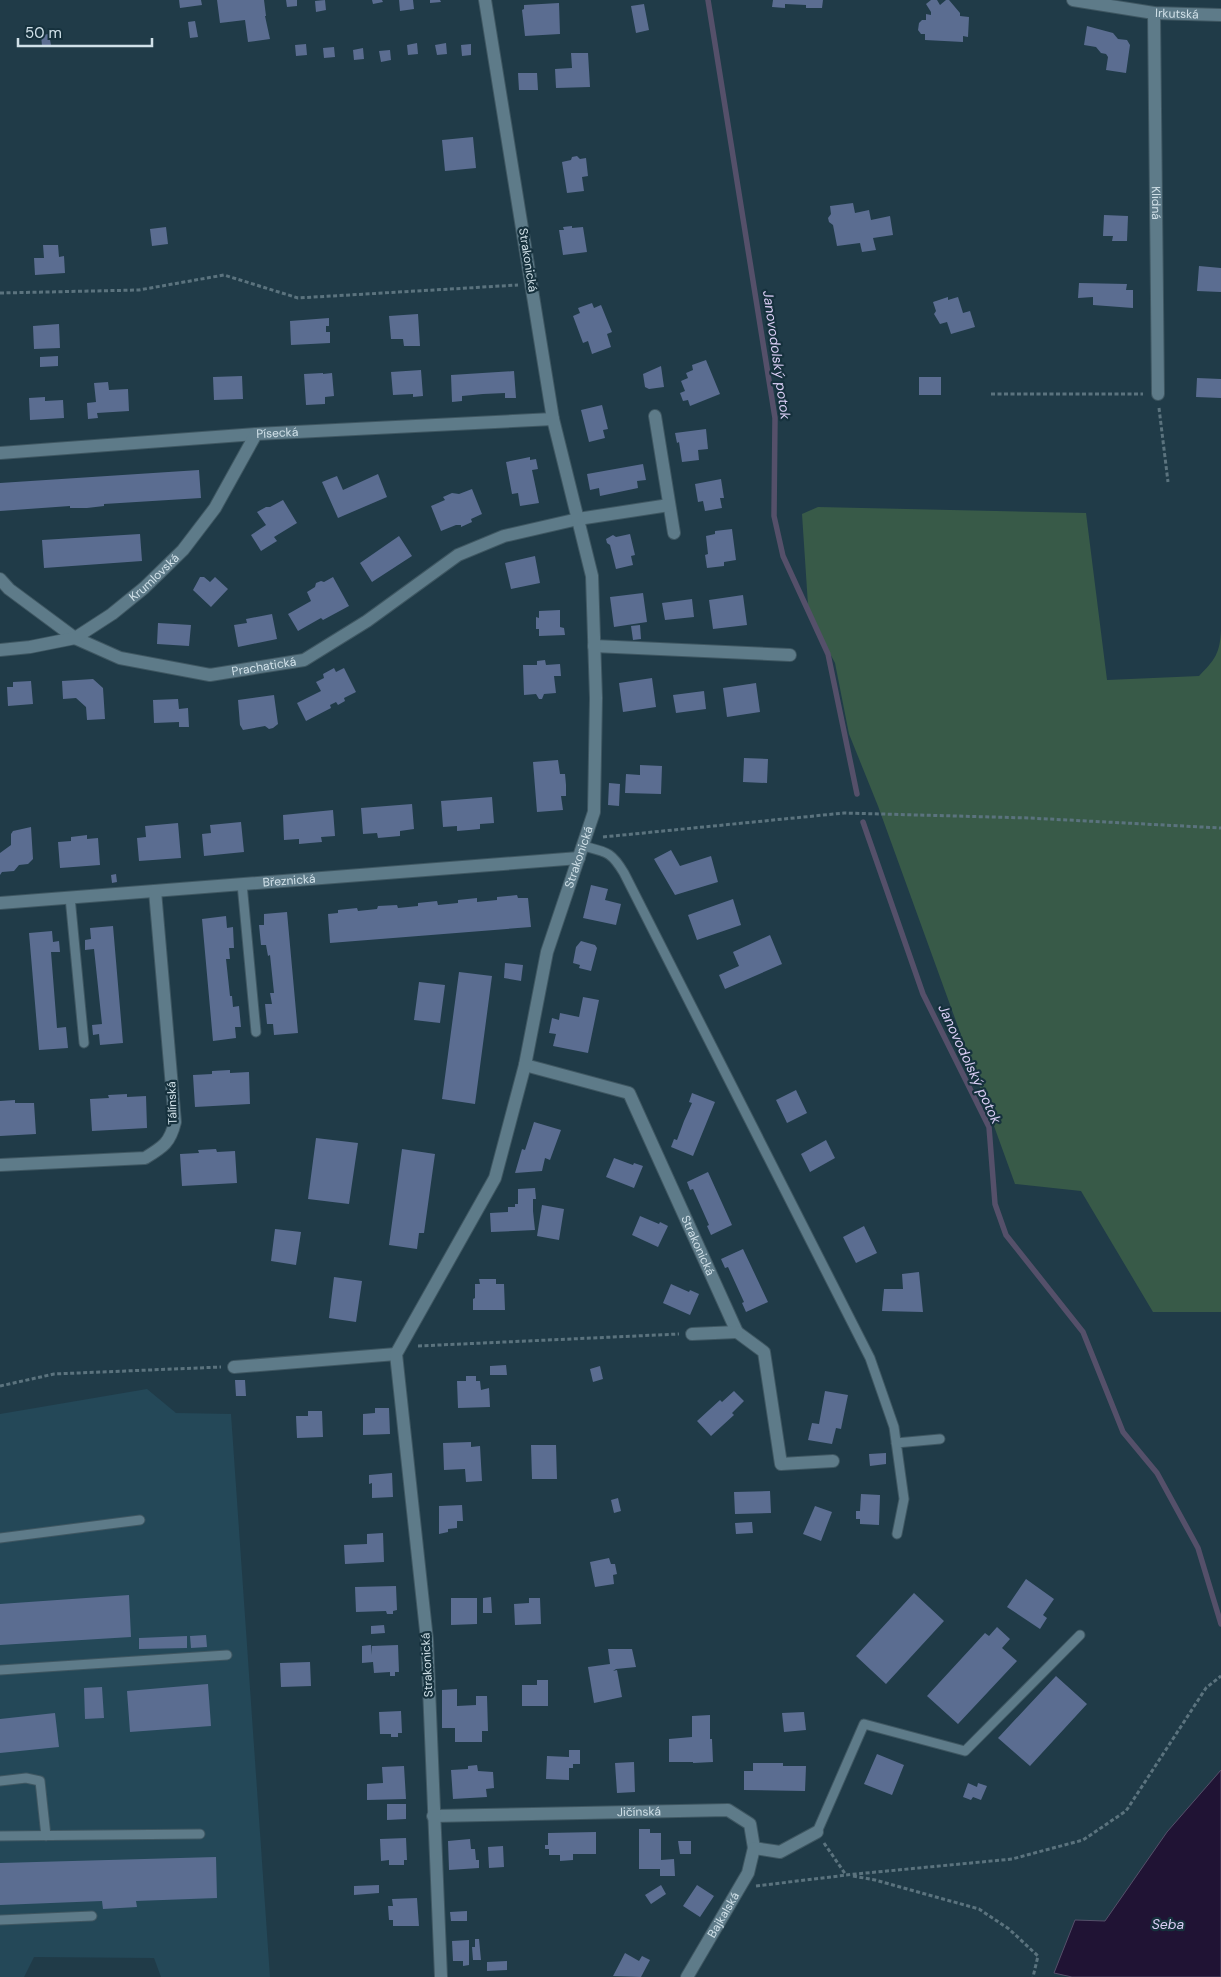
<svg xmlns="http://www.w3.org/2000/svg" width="1221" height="1977" font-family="'DM Sans',sans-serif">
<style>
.built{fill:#244858}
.green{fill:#385a48}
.water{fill:#201334;stroke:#55506a}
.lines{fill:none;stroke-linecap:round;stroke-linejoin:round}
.stream{stroke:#55506a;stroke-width:5.5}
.building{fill:#5b6d91}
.service-casing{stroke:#3f5762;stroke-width:11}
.minor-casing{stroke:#3f5762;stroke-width:14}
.path{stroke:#5b737e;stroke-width:3;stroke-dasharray:4 2.5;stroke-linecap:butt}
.service{stroke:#5e7b89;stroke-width:9}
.minor{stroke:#5e7b89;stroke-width:12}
.labels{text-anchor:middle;stroke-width:4.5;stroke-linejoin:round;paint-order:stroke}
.street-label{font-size:12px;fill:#d0e0e8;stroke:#16313d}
.water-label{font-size:14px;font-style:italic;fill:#dacef5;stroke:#16313d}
</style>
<rect width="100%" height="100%" fill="#203b48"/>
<path class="built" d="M147,1389L176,1413L231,1414L270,1977H161L154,1958L34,1957L24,1977H0V1414Z"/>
<path class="green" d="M818,507L1086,513L1107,680L1199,676C1215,660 1220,653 1221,630V1312H1153L1081,1191L1015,1184L878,806L849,734L835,663L816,627L808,605L802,514Z"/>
<path class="water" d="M1221,1770V1977H1072L1054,1973L1075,1920L1105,1921L1167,1832Z"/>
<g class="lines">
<path class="stream" d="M708,0L775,418L774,516L783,556L828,654L857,794
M863,822L923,994L989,1127L995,1204L1006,1235L1083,1332L1123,1432L1157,1473L1198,1548L1221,1624"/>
</g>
<path class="building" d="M179,0H201L202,5L180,8Z
M217,0H264L266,16H265L270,39L248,42L245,20L220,23Z
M286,0H297V6L287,7Z
M325,0L326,10L316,12L315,1Z
M372,0H382L383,2L373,4Z
M399,0H413L414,9L400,11Z
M430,0H440L441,2L430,3Z
M773,0H823L822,8H806V5L785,4V8L772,7Z
M931,0H937L940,5L946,0H949L960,13V16L969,17L968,37L963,36V42L925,40V34H921L918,30L919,23L922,20H926V14L931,15V12L926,4Z
M559,3L560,34L525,36L522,10L524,9V5Z
M644,4L649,30L636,33L631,6Z
M195,21L198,37L190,38L188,22Z
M1087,26L1113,33L1118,39L1127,40L1130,45L1126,73L1106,70L1108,57L1106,54L1101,53L1096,47L1084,45Z
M49,34L51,45L42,46L41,35Z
M417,43L418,54L408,55L407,45Z
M446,43L447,54L437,55L435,45Z
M306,44L307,55L296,56L295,45Z
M471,44V55L462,56L461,45Z
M334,47L335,57L324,58L323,48Z
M363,48L364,59L354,60L353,50Z
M390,50L391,60L381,62L379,51Z
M571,53H588L590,87L556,88L555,69L572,68Z
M518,73H537L538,90H519Z
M473,137L476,168L445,171L442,140Z
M577,156L580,159L586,158L588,176L582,177L584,191L567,193L562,162L571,160L572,157Z
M853,203L855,213L869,210L871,220L890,216L893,235L873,238L876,250L862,252L860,243L837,246L833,225L829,222L828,218L831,214L830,206Z
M1104,215L1128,216L1127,241H1112L1113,236H1103Z
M572,226V228L583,227L587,252L563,255L559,230H564L563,227Z
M166,227L168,244L152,246L150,229Z
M43,245H58L59,257L64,256L65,273L35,275L34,258H44Z
M1199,266L1221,268V292L1197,291Z
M1079,283L1127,284L1126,290H1133V308L1093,305V297L1078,298Z
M948,297V300L958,297L963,313L970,311L975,327L951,334L947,322L940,324L934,314L936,311L933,302Z
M592,303L594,308L601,305L612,332L607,334L611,347L592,354L588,341L583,343L573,316L580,313L578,308Z
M418,314L420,346H404L403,339H391L389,316Z
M329,318V326H326V332H330V343L291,345L290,321Z
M59,324L60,348L34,349L33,326Z
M58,356V366L40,367V357Z
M706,360L720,394L690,406L688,400L683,401L680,393L685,391L681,381L688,378L686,373L693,370L692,365Z
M661,366L664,387L649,389L645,387L643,374Z
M421,370L423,396L413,397V394L393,395L391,372Z
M514,371L516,398H505V393L483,394L462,396V401L452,402L451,375Z
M323,373V374L332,373L334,396L325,397V404L306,405L304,374Z
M242,376L243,399L214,400L213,377Z
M919,377H941V395H919Z
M1197,378L1221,379V398L1196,397Z
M108,382L109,390L128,389L129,411L97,413L98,418L88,419L87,403L96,402L94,383Z
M45,397V401L63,400L64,418L30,420L29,398Z
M602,405L608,429L603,430L605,438L589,442L581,410Z
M706,429L708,449L698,450L699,460L682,462L679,442L677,443L675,433Z
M530,457V460L536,459L538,469L532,470L539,503L520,506L518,493L512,494L506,462Z
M643,464L646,480L637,481L638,488L600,496L599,488L590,490L587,474Z
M199,470L201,498L104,504V506L87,508H70V506L0,511V483Z
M378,474L387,497L338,518L322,482L337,476L343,490Z
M721,479L724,498H720L722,508L705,511L703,501L698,502L695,484Z
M472,489L482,514L471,519L472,522L461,527V525H456L441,531L431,506L445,500L443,497L452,493L459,494Z
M283,500L297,523L274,537L277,541L261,551L251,535L266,525L257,512L266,507H270Z
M732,529L736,560L724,562V566L707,568L705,555L708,554L706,536L715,534V531Z
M140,534L142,561L44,568L42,540Z
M630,534L635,555L631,556L633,565L616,569L610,545L607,543L606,539L613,535L616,537Z
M399,536L412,556L372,582L360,563Z
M535,556L540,583L511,589L505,563Z
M200,577H204L210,582L215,577L228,589L211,607L193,590Z
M333,577L349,606L323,620L321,618L298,631L288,614L311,601L307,592L315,587L316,583L321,581L324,582Z
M643,593L647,622L614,627L610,597Z
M743,595L747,625L713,629L709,600Z
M692,599L694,617L665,620L662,603Z
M560,610V627L564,628L565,635L539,636V629H536V617L539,618V611Z
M272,614L277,639L238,647L234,625L247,623L246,619Z
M158,623L191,625L189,646L157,644Z
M640,625L641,639L633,640L631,626Z
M545,660L546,665L560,664L561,676H554L556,693L544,694L542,699H539L536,694L524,695L523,665H537V661Z
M334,668L336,672L344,668L356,692L344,698L345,701L338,705L336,702L330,705L331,708L306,721L297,703L321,691L316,682L324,678L323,674Z
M652,678L656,707L623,712L619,683Z
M93,679L103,688L105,719L87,720L86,707L76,698L63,699L62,681Z
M31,681L33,704L8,706L7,687H13V682Z
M756,683L760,712L727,717L723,688Z
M704,691L706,709L676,713L673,695Z
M274,695L278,724L273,728L269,729L265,726L243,730L240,725L238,700Z
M178,699L179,709L188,708L189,727H179V722L154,723L153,700Z
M744,758L768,759L767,783L743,782Z
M558,760L560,774H565L566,785V796H561L563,810L537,812L533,762Z
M640,765L662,766L661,794L625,793L626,774L640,775Z
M609,783L620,784L619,806L608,805Z
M492,797L494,823L480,824V829L469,830L457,831V826L443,827L441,801Z
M412,804L414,829L400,831V836L378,838L377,833L363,834L361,808Z
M333,810L335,836L321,837L322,842L310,843L299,844V839L284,840L283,815Z
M241,822L244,852L204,856L202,834L211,833L210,825Z
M178,823L181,858L139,861L137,838L146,837L145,826Z
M31,827L33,859L28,864L19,865L14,871L2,872L0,875V853L11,845V834L13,831Z
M87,835V839L98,838L100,865L60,868L58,842L71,841V837Z
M671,850L680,866L711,856L718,882L675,895L654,859Z
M116,874L117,882L112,883L111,875Z
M591,885L608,889L605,900L621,904L616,925L583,918Z
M517,895L518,898H528L531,927L330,943L328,914L338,913V910L357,908L358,911L377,909L378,906L397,905L398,908L418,906V903L437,901L438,905L458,903V900L477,898V902L497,900V897Z
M733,899L741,925L697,940L688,915Z
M287,912L298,1033L274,1035L273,1024H267L265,1004H272L270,993H274L270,955L268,956L266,945H261L259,925H264V914Z
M226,916L227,928L233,927L234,948H229L230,959H226L230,996H232L233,1007L239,1006L241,1027H235L236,1038L213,1041L202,919Z
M113,926L123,1043L100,1045L99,1034L93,1035L92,1025L102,1024L94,949L85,950V940L91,939L90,928Z
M52,931L53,942L59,941L60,952H51L57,1028L66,1027L68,1048L39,1050L29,933Z
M770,935L782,964L725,989L719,975L739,966L733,952Z
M581,941L595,945L597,948L591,971L579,968L580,965L573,963L576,947Z
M505,963L523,965L521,981L504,978Z
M459,972L492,976L475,1104L442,1099Z
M419,982L445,985L440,1023L414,1020Z
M583,997L599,1000L588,1053L553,1046L556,1034L549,1033L552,1018L559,1020L560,1013L579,1017Z
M230,1070V1073L249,1072L250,1104L195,1107L193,1075L212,1074V1071Z
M796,1090L807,1113L787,1123L776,1100Z
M692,1093L715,1102L693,1156L671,1147L674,1139L677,1140L684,1121L692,1103L689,1102Z
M127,1094V1097L146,1096L147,1128L92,1131L90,1099L109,1098L108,1095Z
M15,1100V1103H34L36,1134L0,1136V1101Z
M534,1122L561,1130L550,1160L545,1158L542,1171L515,1173L522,1149L525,1150Z
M316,1138L358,1143L349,1204L308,1199Z
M826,1140L835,1158L810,1172L801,1154Z
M216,1149L217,1152L235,1151L237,1183L182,1186L180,1154L199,1153L198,1150Z
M402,1149L435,1154L424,1233H419L417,1249L389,1245Z
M614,1158L633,1165L634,1163L643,1166L634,1188L606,1177Z
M708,1172L732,1225L711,1235L707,1226L709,1225L693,1189L690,1190L687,1182Z
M535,1188L536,1199H533V1211L535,1230L491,1232L490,1213L508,1212V1207H515V1204H518V1189Z
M542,1205L564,1209L559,1240L537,1236Z
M640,1216L659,1224L660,1222L668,1226L658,1247L632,1235Z
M864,1226L877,1253L856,1263L843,1237Z
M275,1229L301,1232L296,1265L271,1261Z
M743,1249L768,1302L746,1312L742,1303L744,1302L728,1267L725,1268L721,1259Z
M919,1272L923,1312L882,1311L884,1289H903L902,1274Z
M334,1277L362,1281L356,1322L329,1318Z
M479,1279H496V1284H504L505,1310H473V1299L475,1298V1284H480Z
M671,1284L689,1292L690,1290L699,1294L690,1315L663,1303Z
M506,1365L507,1375H490V1366Z
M600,1366L603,1379L593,1382L590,1369Z
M466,1376H476V1381H480L481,1390L489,1388L490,1407L458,1408L457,1381H466Z
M235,1380H245L246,1396H236Z
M734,1391L744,1401L732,1413L734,1415L711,1436L697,1421L720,1400L722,1402Z
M825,1391L848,1395L841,1429L836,1428L832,1444L808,1440L812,1423L819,1424Z
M375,1408H389L390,1434L363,1435V1414L375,1413Z
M308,1411H322L323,1437L297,1438L296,1416H308Z
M471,1442V1447L480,1446L482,1481L466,1482L465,1469L444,1470L443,1443Z
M531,1445H556L557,1479H532Z
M886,1453V1464L870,1466L869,1454Z
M392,1473L393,1497L372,1498V1483L369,1484V1475Z
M770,1491L771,1513L735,1514L734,1492Z
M861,1494L880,1495L879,1525L860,1524V1519H856V1511H860Z
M618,1498L621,1511L614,1513L611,1500Z
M462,1505L463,1521H457V1528L448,1529V1532L439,1534V1506Z
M815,1506L832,1512L821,1541L803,1534Z
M752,1522L753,1533L736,1534L735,1523Z
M383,1533L384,1562L345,1564L344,1545L367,1544V1534Z
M609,1558L611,1564H615L617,1574L613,1575L614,1584L595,1587L590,1562Z
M1026,1579L1054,1599L1043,1615L1047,1618L1040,1629L1007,1607Z
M396,1586L397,1610L393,1611V1614H387L386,1611L356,1612L355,1587Z
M914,1593L944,1621L886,1684L856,1656Z
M129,1595L131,1637L0,1645V1604Z
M491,1597L492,1613H483V1598Z
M451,1598H477V1624L451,1625Z
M529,1598H540L541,1624L515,1625L514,1604L529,1603Z
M384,1625L385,1633L371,1634V1626Z
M997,1627L1010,1639L1002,1648L1017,1661L958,1724L927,1696L985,1633L989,1636Z
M206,1635L207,1647L191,1648L190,1636Z
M187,1636V1648L139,1649V1638Z
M371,1645L372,1655V1646L398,1645L399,1672H395V1676H390V1672L374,1673L373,1662L362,1663V1646Z
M608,1649H632L636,1667L616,1669L613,1671L617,1670L622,1697L594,1703L588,1667L610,1664Z
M310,1662L311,1686L281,1687L280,1663Z
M1056,1676L1087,1704L1030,1766L998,1738Z
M537,1680H548V1706H522V1685H537Z
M208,1684L211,1726L130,1732L127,1691Z
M102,1687L104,1718L85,1719L84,1688Z
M457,1689V1706L476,1705V1696H487L488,1731H482V1742H455V1728H442V1690Z
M401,1711L402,1733H398V1737H391V1734H380L379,1712Z
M804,1712L806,1730L784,1732L782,1713Z
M55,1713L59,1747L0,1753V1719Z
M710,1715V1739H712L713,1762L693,1763V1762H669V1739L692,1737V1716Z
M569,1750H580V1764H573V1768H569V1780L546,1779L547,1756L569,1757Z
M877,1754L904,1765L892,1795L864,1784Z
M634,1762L635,1792L617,1793L615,1763Z
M753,1763H783V1766H806L805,1791L744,1790V1771H753Z
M477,1765L478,1771L493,1772L494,1788L486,1789L487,1797L453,1799L451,1770L468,1769V1766Z
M404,1766L406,1799L367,1800V1784L383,1783L382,1767Z
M968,1783L977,1787L978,1783L987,1786L981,1800L973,1797L971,1800L963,1797Z
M387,1804H406V1819L387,1820Z
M639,1829H650V1833H661V1860L674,1859L675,1876H660V1869H639Z
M596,1832V1854H573V1860L560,1861V1855H549V1849H545V1845H548V1833Z
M406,1838L407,1860H404V1865H389V1860L381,1861L380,1839Z
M470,1839L471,1849H475L476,1860H479V1868L449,1870L448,1841Z
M678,1841H691V1854H680Z
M503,1846L504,1867L489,1868L488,1847Z
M216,1857L217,1898L136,1901L137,1907L103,1909L102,1901L0,1905V1863Z
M379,1885V1893L354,1895V1886Z
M661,1885L666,1894L651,1904L645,1895Z
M697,1885L714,1896L700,1917L683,1906Z
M417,1898L419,1926H393V1920H389L388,1906H393L392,1899Z
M467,1911V1921H451L450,1912Z
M475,1939H479L481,1960H473L472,1947H475Z
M469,1940V1965L463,1966V1961H453L452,1941Z
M625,1953L639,1961L642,1956L650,1960L641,1977L613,1976Z
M507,1961V1970L487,1971V1962Z"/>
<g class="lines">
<defs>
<path id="service" d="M583,846C606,852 611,851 624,873L870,1358L894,1427L904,1499L897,1534
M242,884L256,1032
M70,897L84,1043
M896,1443L940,1439
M0,1538L140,1520
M0,1670L227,1655
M0,1781L26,1778L40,1781L46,1836
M817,1832L864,1724L965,1751L1080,1635
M0,1836L200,1834
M0,1920L92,1916"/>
<g id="minor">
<path id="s1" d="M1073,0L1154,13L1221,15"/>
<path id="s2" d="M1154,13L1158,394"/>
<path d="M655,416L674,533"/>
<path id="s3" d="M0,453L256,434L553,419"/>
<path id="s4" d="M0,579L9,589L75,638L120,658L210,675L304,660L367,621L458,555L504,536L578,519L669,505"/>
<path d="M594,646L790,655"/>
<path id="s5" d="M0,650L30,647L75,638L112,614L144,588L183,550L215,508L256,434"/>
<path id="s6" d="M0,903L579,858"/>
<path id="s7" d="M525,1065L629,1093L737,1332L764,1352L781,1464L833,1461"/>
<path d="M0,1165L145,1158C163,1147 170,1143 175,1122L155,891"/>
<path d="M692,1334L737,1332"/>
<path d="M234,1367L396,1354"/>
<path id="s8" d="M433,1816L728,1810L750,1824L754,1848L780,1852L817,1832"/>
<path id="s9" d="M441,1977L427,1640L396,1354L495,1178L525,1065L547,952L594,812L596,698L592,576L553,419L485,0"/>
<path id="s10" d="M687,1977L748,1873L754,1848"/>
</g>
</defs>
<use href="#service" class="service-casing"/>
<use href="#minor" class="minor-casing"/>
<path class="path" d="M0,293L139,290L224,275L298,298L518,285
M991,394H1143
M1159,408L1168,482
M603,837L844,813L1029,818L1221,828
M418,1346L679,1334
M0,1386L54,1374L221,1367
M824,1843L846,1875L1012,1859L1083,1840L1126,1811L1206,1688L1221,1676
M853,1876L875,1880L979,1909L1009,1929L1038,1956L1033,1977
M756,1886L847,1875"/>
<use href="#service" class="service"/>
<use href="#minor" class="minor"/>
</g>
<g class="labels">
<g class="street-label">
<text dy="4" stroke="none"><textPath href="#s1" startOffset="105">Irkutská</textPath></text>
<text dy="4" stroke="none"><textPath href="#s2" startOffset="190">Klidná</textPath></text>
<text transform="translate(528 260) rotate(81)" y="4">Strakonická</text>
<text dy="4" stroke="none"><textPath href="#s3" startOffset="278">Písecká</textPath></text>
<text dy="4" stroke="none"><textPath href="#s5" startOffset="176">Krumlovská</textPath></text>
<text dy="4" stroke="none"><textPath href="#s4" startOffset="291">Prachatická</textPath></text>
<text dy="4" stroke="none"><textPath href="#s9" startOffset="1159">Strakonická</textPath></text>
<text dy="4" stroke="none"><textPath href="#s6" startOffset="290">Březnická</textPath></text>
<text transform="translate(172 1103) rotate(-92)" y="4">Tálínská</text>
<text dy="4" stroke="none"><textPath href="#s7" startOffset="275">Strakonická</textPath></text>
<text transform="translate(427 1665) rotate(-93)" y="4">Strakonická</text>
<text dy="4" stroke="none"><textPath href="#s8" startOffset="206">Jičínská</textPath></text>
<text dy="4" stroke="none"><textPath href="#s10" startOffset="72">Bajkalská</textPath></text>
</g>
<g class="water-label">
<text transform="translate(777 355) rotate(82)" y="5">Janovodolský potok</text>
<text transform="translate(970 1064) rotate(65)" y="5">Janovodolský potok</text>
<text x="1168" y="1929">Seba</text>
</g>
</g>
<path d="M18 38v8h134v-8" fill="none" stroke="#d0e0e8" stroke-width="2.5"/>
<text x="25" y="38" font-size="15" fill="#d0e0e8" stroke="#16313d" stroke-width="4" paint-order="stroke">50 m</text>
</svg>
